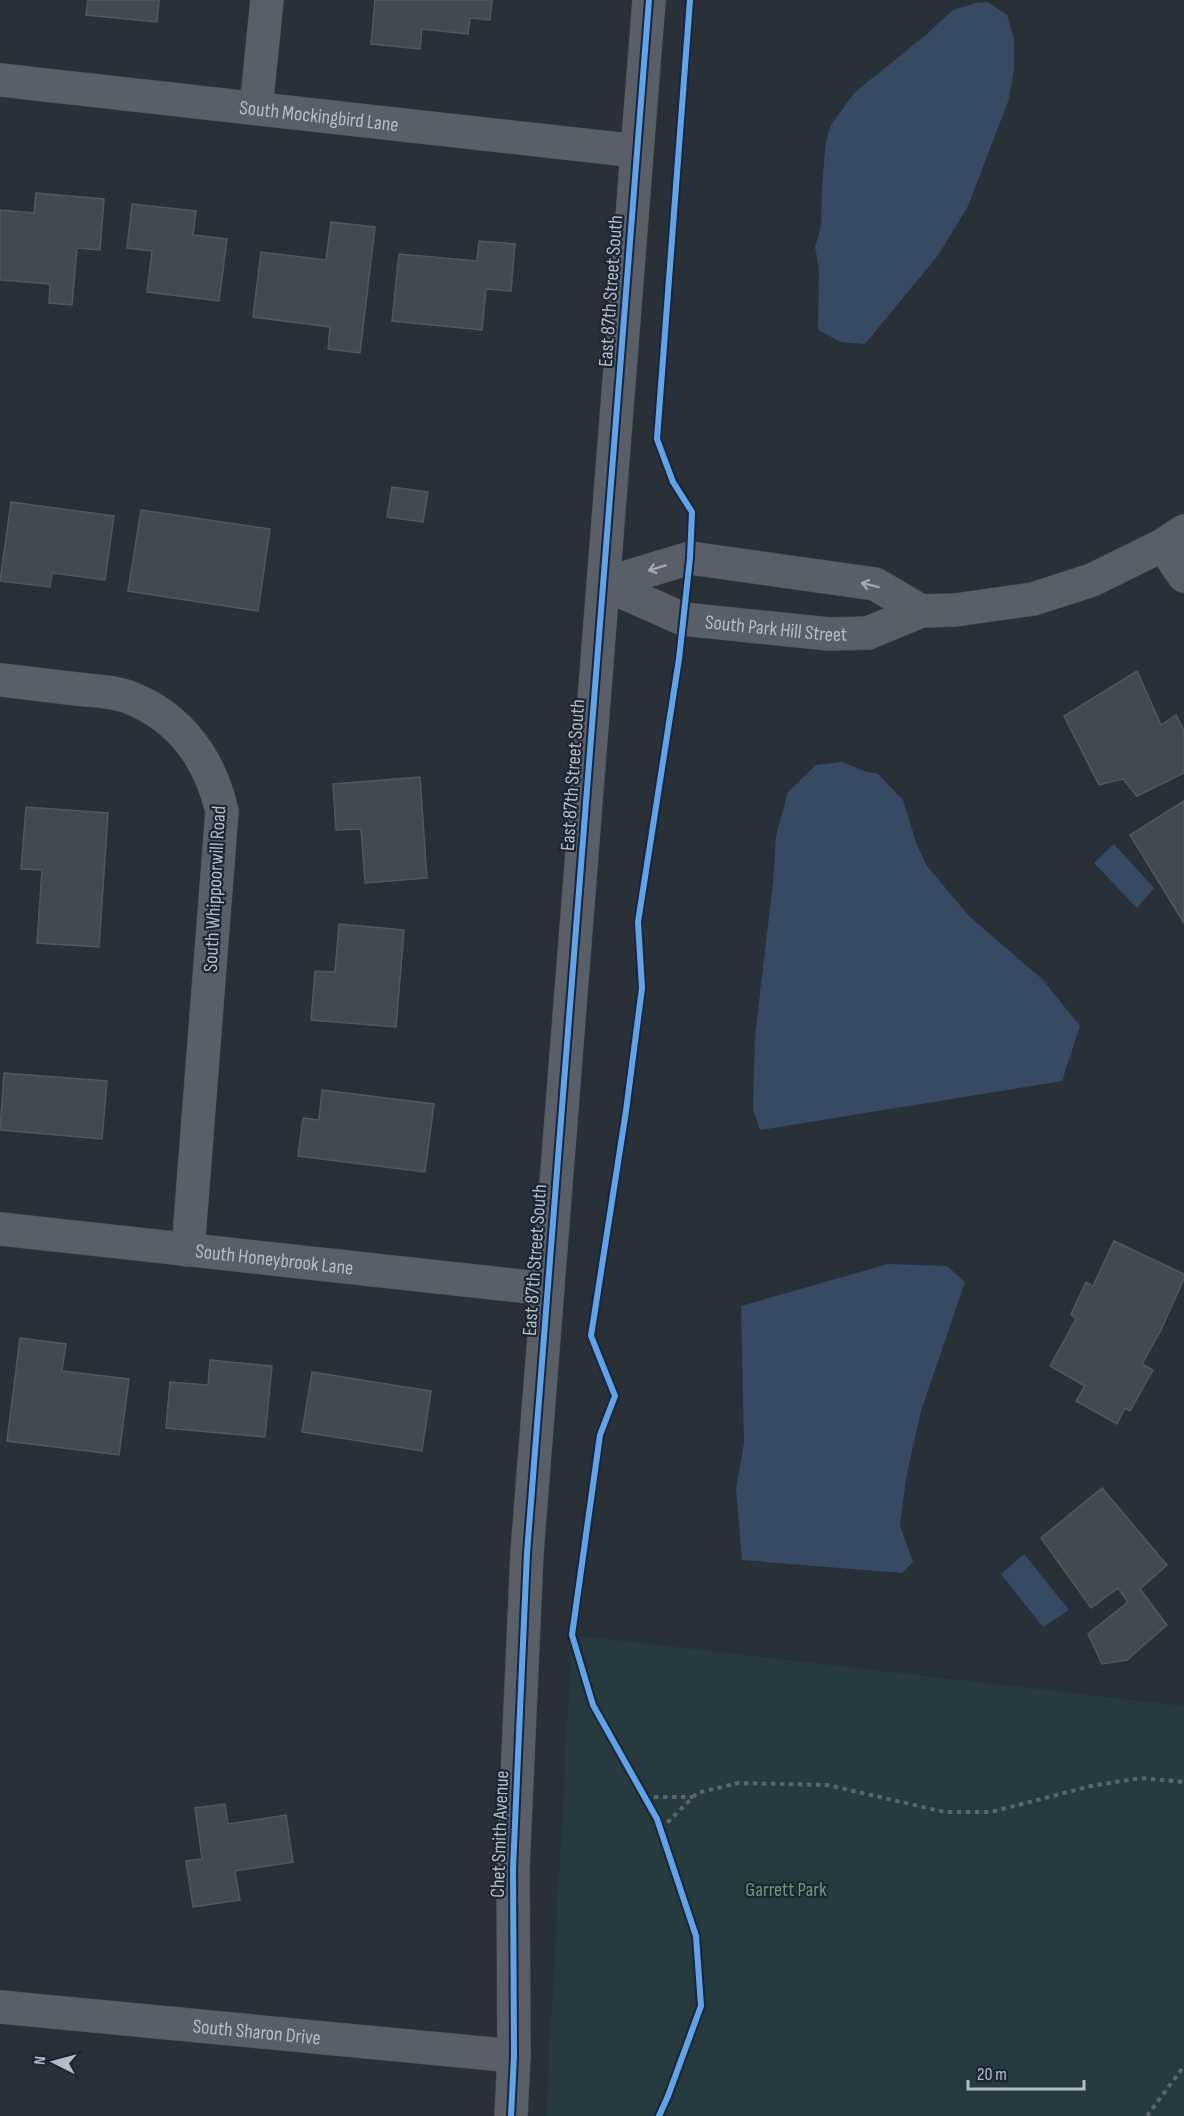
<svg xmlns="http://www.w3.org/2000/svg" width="1184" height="2116" font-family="'Sofia Sans Condensed',sans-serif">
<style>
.green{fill:#273a3e}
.water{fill:#384963}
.building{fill:#444950;stroke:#52575f;stroke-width:1.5}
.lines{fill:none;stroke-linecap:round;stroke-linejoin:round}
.minor-casing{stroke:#484c53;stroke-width:34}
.tertiary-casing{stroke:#484c53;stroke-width:34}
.path{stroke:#5d636a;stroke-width:4;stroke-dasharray:4.5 4.5;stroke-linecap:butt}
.minor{stroke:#5a5e66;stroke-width:33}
.tertiary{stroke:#5a5e66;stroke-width:33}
.cycleway-casing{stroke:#1d2633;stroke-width:10}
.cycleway{stroke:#60a3ed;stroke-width:6}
.oneway{stroke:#a2a9b5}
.labels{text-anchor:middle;stroke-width:4.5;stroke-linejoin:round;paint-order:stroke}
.street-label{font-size:20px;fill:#b4bcc9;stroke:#1d2633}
.park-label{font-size:20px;fill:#6b9a76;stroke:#1d2633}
</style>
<rect width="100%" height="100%" fill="#2a3038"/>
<path class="green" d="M572,1635L1184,1706V2116H546Z"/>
<path class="water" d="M988,2L1007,15L1014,38V68L1009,99L968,206L939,254L865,344L841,342L818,330L819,268L815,247L821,227L822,185L826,141L831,125L854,93L927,34L953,10L976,3Z
M842,762L864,771L878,774L903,800L917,845L927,866L969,916L1042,979L1080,1026L1062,1081L760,1130L753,1109L755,1037L773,882L776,836L788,792L816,765Z
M1114,844L1154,888L1137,908L1094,863Z
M888,1264L947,1266L965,1282L921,1411L906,1478L900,1526L913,1562L902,1573L742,1560L736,1489L744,1443L741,1306Z
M1024,1554L1069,1610L1043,1627L1001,1574Z"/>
<path class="building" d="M88,0H159L157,22L86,15Z
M375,0H492L490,20L470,18L468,34L422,29L420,49L371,44Z
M36,193L104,199L100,250L77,248L72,305L49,303L50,284L0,280V210L34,213Z
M132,204L196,211L193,235L227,239L219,301L147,292L152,251L127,248Z
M331,222L375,227L360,353L328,349L330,327L253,317L261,252L326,260Z
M479,241L515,244L511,291L486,289L482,330L392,321L399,254L477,261Z
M392,487L428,492L423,522L387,517Z
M11,502L114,516L105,580L52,573L50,587L0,581Z
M141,510L270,529L258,611L128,591Z
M1137,671L1161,725L1176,715L1184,730V773L1137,796L1123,779L1099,785L1064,716Z
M420,777L427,878L365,883L361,829L336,830L333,784Z
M1184,801V923L1130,835Z
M26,807L108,813L99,947L37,943L42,870L21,869Z
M339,924L404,930L396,1027L311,1020L315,971L335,972Z
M4,1073L107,1081L102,1139L0,1130Z
M322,1090L434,1104L425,1172L298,1156L303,1118L319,1120Z
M1114,1241L1184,1274V1279L1160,1332L1142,1364L1153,1370L1130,1411L1125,1408L1117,1424L1076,1401L1085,1386L1050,1366L1076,1319L1071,1314L1086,1282L1093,1286Z
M20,1338L66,1344L62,1371L129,1379L119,1455L7,1441Z
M210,1360L272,1366L265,1437L166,1428L170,1382L208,1385Z
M312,1372L431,1391L422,1451L302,1432Z
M1102,1488L1167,1565L1140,1589L1167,1625L1127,1660L1102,1664L1088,1634L1128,1602L1118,1588L1091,1608L1041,1538Z
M225,1804L228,1824L286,1815L293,1862L235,1871L240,1900L193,1907L186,1861L202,1859L195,1808Z"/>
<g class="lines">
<defs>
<g id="minor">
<path id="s1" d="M0,80L637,151"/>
<path d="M256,108L267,0"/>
<path d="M1163,545L1184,576"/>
<path id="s2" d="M604,584L683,619L829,634L868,633L921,611L955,610L1033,599L1092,580L1163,545L1184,531"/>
<path d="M604,584L690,558L875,584L921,611"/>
<path d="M0,680C26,683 52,686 77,689C96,691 114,691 131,698C181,718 210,760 222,811L188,1250"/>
<path id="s3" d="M0,1229L548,1289"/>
<path id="s4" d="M0,2007L514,2056"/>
</g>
<path id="tertiary" d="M511,2116L514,2056L513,1869L527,1553L649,0"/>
</defs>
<use href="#minor" class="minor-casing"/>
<use href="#tertiary" class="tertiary-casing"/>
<path class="path" d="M645,1797H693
M661,1829L697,1793L738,1783L827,1785L945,1812H991L1091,1786L1140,1778L1184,1782
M1147,2116L1184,2066"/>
<use href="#minor" class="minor"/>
<use href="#tertiary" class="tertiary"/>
<defs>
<path id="cycleway" d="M511,2116L514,2056L513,1869L527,1553L649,0
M659,2116L668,2096L701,2006L696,1936L657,1819L593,1705L572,1635L600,1435L615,1396L591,1336L626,1111L642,988L638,922L679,659L690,558L692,512L673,482L657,439L690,0"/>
</defs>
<use href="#cycleway" class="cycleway-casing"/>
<use href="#cycleway" class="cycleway"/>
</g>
<defs><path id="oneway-shaft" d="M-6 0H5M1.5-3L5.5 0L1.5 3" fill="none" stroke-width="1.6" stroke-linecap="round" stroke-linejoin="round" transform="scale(1.5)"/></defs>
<g class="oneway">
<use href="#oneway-shaft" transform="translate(657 568) rotate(163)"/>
<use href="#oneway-shaft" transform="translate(870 585) rotate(-166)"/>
</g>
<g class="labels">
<g class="street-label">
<text dy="7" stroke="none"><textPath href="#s1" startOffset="321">South Mockingbird Lane</textPath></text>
<text transform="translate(610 291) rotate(-86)" y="7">East 87th Street South</text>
<text dy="7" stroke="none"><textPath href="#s2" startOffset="180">South Park Hill Street</textPath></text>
<text transform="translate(572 775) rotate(-86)" y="7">East 87th Street South</text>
<text transform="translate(214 889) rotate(-87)" y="7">South Whippoorwill Road</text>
<text dy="7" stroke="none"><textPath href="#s3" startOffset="276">South Honeybrook Lane</textPath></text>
<text transform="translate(534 1260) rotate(-86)" y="7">East 87th Street South</text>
<text transform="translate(499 1834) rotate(-88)" y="7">Chet Smith Avenue</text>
<text dy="7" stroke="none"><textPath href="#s4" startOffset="258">South Sharon Drive</textPath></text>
</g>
<g class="park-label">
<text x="786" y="1896">Garrett Park</text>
</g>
</g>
<g transform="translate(54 2062) rotate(276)" stroke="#1d2633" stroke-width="4.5" paint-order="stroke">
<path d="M0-4.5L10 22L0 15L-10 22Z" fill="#b4bcc9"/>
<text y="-9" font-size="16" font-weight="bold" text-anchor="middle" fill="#b4bcc9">N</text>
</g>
<path d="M968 2080v9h116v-9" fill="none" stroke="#b4bcc9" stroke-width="3"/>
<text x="977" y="2080" font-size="18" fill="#b4bcc9" stroke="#1d2633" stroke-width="4.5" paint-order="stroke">20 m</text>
</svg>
